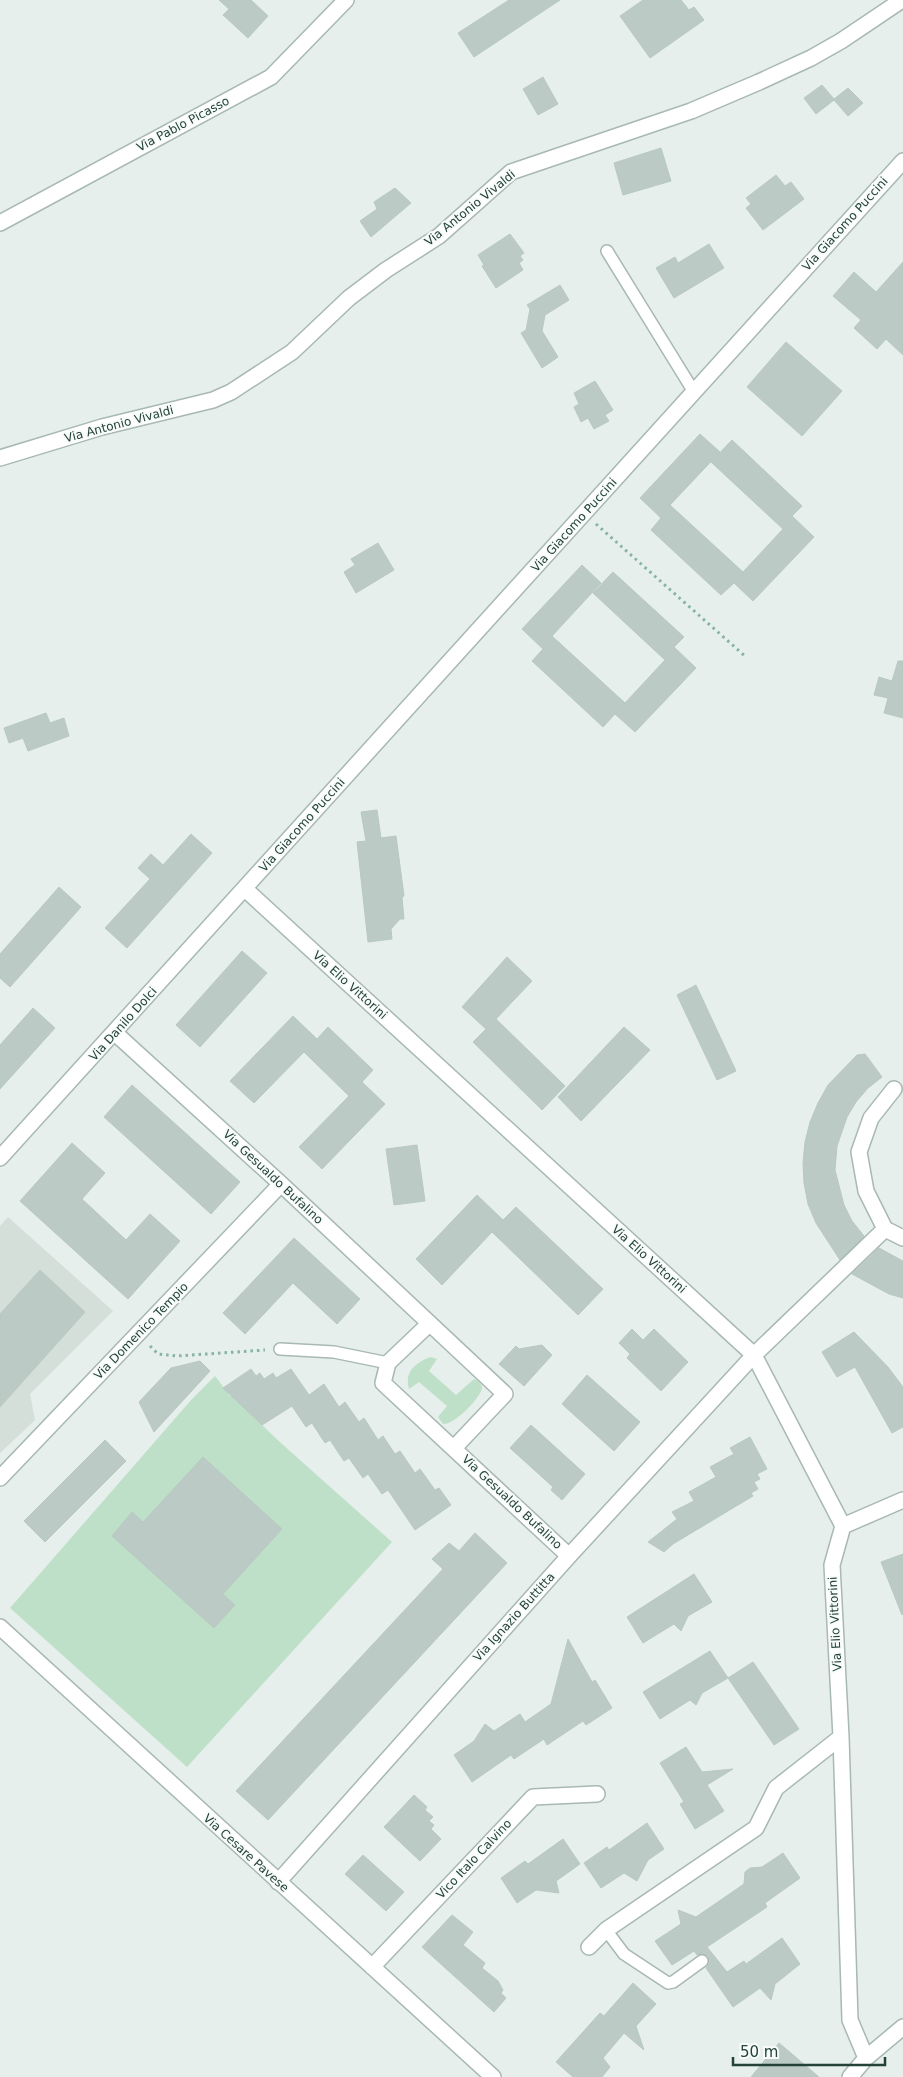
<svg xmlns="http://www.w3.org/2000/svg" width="903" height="2077" font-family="'DejaVu Sans',sans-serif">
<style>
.built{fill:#d4dfda}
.green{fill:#bfe0c8}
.building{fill:#bbcac4;stroke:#b8c9c2}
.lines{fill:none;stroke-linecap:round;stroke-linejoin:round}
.lane-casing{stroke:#a8b8b2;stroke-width:14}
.street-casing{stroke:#a8b8b2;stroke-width:18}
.path{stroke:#86b3a5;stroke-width:3;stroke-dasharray:2.5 4;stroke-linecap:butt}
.lane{stroke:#fff;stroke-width:11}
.street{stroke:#fff;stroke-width:15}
.labels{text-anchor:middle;stroke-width:4;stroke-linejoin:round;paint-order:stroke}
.street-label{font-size:12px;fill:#24423a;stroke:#f7fbf9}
</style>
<rect width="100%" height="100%" fill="#e6efeb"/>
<path class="built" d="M8,1217L113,1311L30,1394L35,1420L0,1453V1226Z"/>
<path class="green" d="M430,1357L437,1359L429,1371L456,1395L474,1379C477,1380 481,1382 482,1387C483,1396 453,1426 443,1424L438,1417L447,1406L419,1382L409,1389C404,1372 415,1363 430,1357Z
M215,1376L230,1396L234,1394L245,1409L282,1444L392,1542L187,1767L10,1608L192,1399Z"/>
<path class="building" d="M219,0H251L268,16L248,38L223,15L229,9Z
M509,0H560L474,57L458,33Z
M643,0H681L689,10L694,7L704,20L650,58L620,16Z
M543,77L558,104L538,115L523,89Z
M822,85L834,99L848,88L863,103L848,116L834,100L816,114L804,98Z
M661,148L671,181L623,195L614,163Z
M776,175L785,186L791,182L804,199L763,230L746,208L751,204L746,198Z
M395,188L411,203L371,237L360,221L377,209L374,202Z
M510,234L524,253L520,256L523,260L519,263L523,270L496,288L482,266L484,265L478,255Z
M709,244L724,268L674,298L656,268L675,257L678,263Z
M903,262V355L886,339L877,349L854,328L861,320L833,296L854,272L876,292Z
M560,285L569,300L545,315L542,331L558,357L542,368L521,333L526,330L530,309L527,305Z
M786,342L842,391L802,436L747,387Z
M595,381L613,410L605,415L609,421L594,429L588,418L581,422L574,407L579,404L574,393Z
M700,434L720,452L670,505L743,572L783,529L711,462L732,440L802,506L792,516L814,537L753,601L734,583L721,595L651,530L661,518L640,498Z
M378,543L394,570L356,593L344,572L355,565L351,559Z
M582,565L601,583L552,636L625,703L665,660L593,593L613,572L684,637L674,647L696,668L635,732L615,714L603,727L532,661L543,649L522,629Z
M898,661H903V718L884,713L888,698L874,695L879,677L892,681Z
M46,713L50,723L64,718L69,736L28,751L23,738L9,743L4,728Z
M377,810L381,838L396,836L404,896L402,897L404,919H400L391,929L392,939L368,942L357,842L366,841L361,812Z
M191,834L212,853L127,948L105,928L150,879L138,868L151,854L163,865Z
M59,887L81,907L10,987L0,978V954Z
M242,951L267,973L200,1047L176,1025Z
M507,957L532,981L496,1019L565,1086L542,1110L473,1042L486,1029L462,1007Z
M696,985L736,1071L717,1080L677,995Z
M33,1008L55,1028L0,1089V1045Z
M293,1016L317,1039L328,1027L373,1070L362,1082L385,1104L322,1169L299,1147L349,1096L304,1052L254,1103L230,1081Z
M624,1027L650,1050L581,1121L558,1097Z
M865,1054L882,1077L868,1088L856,1102L847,1117L837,1146L835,1170L844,1205L852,1221L864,1236L840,1260L816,1223L808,1204L804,1183L803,1163L805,1142L810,1122L818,1103L828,1085L857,1055Z
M132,1085L240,1182L211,1214L104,1117Z
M72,1143L105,1173L82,1199L126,1240L150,1214L180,1241L128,1299L20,1201Z
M417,1145L425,1201L394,1205L386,1149Z
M477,1195L503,1220L516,1207L603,1289L578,1315L492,1232L442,1285L416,1259Z
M294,1238L360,1299L337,1324L293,1283L245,1334L223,1313Z
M879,1248L903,1261V1298L889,1294L852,1274Z
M40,1270L85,1312L0,1407V1314Z
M632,1329L643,1340L654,1329L688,1362L661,1391L627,1358L630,1354L619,1343Z
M854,1332L888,1367L903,1387V1427L892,1433L855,1367L837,1377L822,1352Z
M542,1345L552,1355L524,1386L499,1364L516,1346L519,1349Z
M200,1361L210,1371L154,1432L139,1402L171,1368Z
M251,1369L256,1376L260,1373L264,1379L273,1373L276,1378L291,1369L309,1395L324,1384L339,1407L345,1402L359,1422L364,1418L378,1440L383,1436L395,1454L400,1451L415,1473L420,1469L435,1490L439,1488L451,1505L415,1530L388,1490L382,1494L368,1474L363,1478L349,1458L344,1461L330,1440L325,1443L312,1423L306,1427L292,1406L262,1425L223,1388Z
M587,1375L640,1422L614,1451L562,1404Z
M531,1425L585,1474L562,1500L551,1490L553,1487L510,1448Z
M750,1437L767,1469L757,1474L760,1479L754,1482L758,1489L751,1493L753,1496L673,1544L664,1552L648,1542L677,1519L672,1512L694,1501L689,1492L716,1477L710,1467L734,1454L730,1448Z
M105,1440L126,1461L45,1542L24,1521Z
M203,1457L282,1529L223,1594L235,1605L214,1628L112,1536L132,1512L143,1522Z
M475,1533L507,1563L268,1820L236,1791L443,1569L432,1559L449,1543L459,1551Z
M903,1554V1614L902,1615L881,1562Z
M694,1574L712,1602L688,1616L681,1631L674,1624L643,1643L627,1617Z
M568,1639L592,1682L595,1680L612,1708L586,1725L583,1721L547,1745L544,1739L514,1759L511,1755L472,1782L454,1755L474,1741L485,1724L494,1731L520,1714L525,1722L551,1704Z
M710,1651L728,1678L702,1693L696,1705L690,1700L660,1719L643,1692Z
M753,1662L799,1729L774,1745L728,1678Z
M686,1747L702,1772L733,1769L707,1785L724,1811L695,1829L680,1804L684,1802L660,1763Z
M414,1795L427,1807L425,1810L433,1817L429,1821L434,1825L431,1829L441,1839L420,1861L384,1827Z
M647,1823L664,1849L648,1860L637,1881L624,1873L601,1888L584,1863L607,1847L609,1850Z
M563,1839L580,1864L556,1881L559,1893L536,1890L517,1903L501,1878L525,1861L528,1864Z
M783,1853L800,1878L765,1903L767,1907L707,1947L727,1972L744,1961L746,1964L782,1938L800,1964L775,1984L771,2000L760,1988L733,2007L706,1968L709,1964L708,1956L702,1954L697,1955L694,1951L672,1965L655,1941L681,1924L678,1910L696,1917L744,1884L745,1872L750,1868L762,1867Z
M363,1855L404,1892L386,1911L345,1874Z
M452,1915L473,1932L463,1945L485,1963L482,1968L498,1981L503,1990L501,1993L506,1998L494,2012L422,1947Z
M633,1983L656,2004L636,2026L644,2050L624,2033L603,2058L610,2067L602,2077H573L556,2062L600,2013L604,2016Z
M779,2043L819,2077H751Z"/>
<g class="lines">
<defs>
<path id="lane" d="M607,251L694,392
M280,1349L334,1352L388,1363
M606,1930L624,1954L668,1983L673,1982L702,1961"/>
<path id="street" d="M0,223L271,77L346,0
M0,458L102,427L213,400L231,392L292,352L349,298L386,270L439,236L511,172L691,111L759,82L811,58L841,41L902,0
M245,889L754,1355L843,1526L832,1565L841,1737L850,2020L866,2058
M115,1033L281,1184L505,1394L454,1448
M894,1089L871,1118L859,1152L866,1191L885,1229L903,1238
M0,1158L903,161
M429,1324L388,1363L383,1383L569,1556
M0,1478L281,1184
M843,1526L903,1500
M0,1627L493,2077
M278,1882L569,1556L754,1355L885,1229
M589,1947L606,1930L756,1828L776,1788L841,1737
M372,1967L533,1797L597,1794
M850,2077L866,2058L903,2027"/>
</defs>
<use href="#lane" class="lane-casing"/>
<use href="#street" class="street-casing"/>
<path class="path" d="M596,524L746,657
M150,1346L158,1354L177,1356L265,1350"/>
<use href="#lane" class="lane"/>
<use href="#street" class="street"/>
</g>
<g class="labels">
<g class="street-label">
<text transform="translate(183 124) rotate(-28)" y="4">Via Pablo Picasso</text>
<text transform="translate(470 208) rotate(-39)" y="4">Via Antonio Vivaldi</text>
<text transform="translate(845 224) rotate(-48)" y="4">Via Giacomo Puccini</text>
<text transform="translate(119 424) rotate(-15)" y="4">Via Antonio Vivaldi</text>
<text transform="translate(574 525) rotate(-48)" y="4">Via Giacomo Puccini</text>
<text transform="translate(302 825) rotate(-48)" y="4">Via Giacomo Puccini</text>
<text transform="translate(350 985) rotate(42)" y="4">Via Elio Vittorini</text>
<text transform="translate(123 1024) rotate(-48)" y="4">Via Danilo Dolci</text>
<text transform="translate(273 1177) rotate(43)" y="4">Via Gesualdo Bufalino</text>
<text transform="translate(649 1259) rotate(42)" y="4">Via Elio Vittorini</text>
<text transform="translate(141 1331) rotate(-46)" y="4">Via Domenico Tempio</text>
<text transform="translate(512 1502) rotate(43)" y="4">Via Gesualdo Bufalino</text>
<text transform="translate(514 1617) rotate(-48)" y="4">Via Ignazio Buttitta</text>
<text transform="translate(835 1624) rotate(-93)" y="4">Via Elio Vittorini</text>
<text transform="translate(246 1853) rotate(42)" y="4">Via Cesare Pavese</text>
<text transform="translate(474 1859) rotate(-47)" y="4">Vico Italo Calvino</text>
</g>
</g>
<path d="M733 2057v8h152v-8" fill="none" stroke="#24423a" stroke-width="2.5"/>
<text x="740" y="2057" font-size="15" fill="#24423a" stroke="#f7fbf9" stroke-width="4" paint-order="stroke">50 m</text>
</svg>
